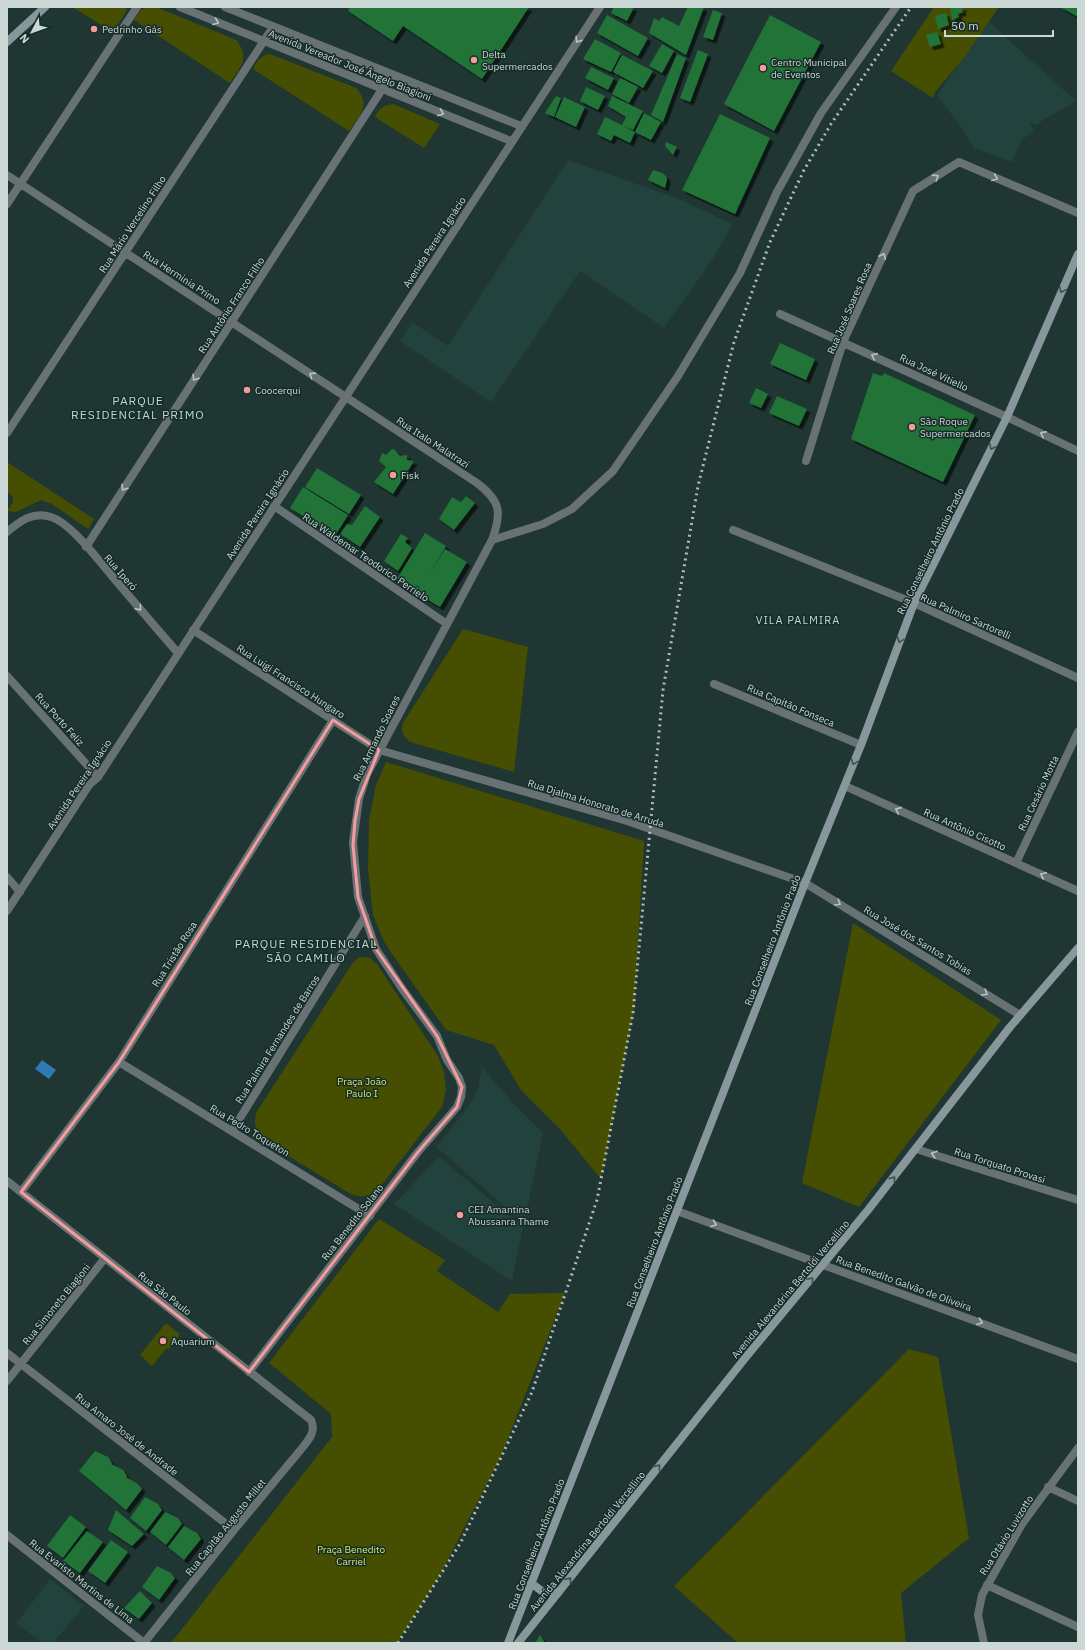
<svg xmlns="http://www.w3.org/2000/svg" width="1085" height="1650" font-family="'IBM Plex Sans',sans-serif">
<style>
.built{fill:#22423d}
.green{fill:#464e02}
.water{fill:#3078b6}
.building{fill:#207339;filter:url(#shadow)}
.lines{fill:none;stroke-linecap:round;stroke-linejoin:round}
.minor{stroke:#687275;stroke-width:8}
.tertiary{stroke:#687275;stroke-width:8}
.secondary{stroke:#87979b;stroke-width:8}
.rail{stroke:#afbdbb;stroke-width:3;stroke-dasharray:2 4;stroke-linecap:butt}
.oneway{stroke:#b7c4c3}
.oneway2{stroke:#3e5150}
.marked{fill:none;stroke:#f59b9d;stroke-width:3;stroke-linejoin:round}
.poi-dot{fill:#f59b9d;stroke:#162c28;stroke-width:1.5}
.labels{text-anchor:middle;stroke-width:3;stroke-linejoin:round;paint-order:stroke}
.poi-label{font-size:10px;fill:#cbd8d6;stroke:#162c28;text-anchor:start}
.street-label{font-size:10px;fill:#cbd8d6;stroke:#162c28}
.park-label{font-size:10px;fill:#d7ea6e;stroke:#162c28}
.neighbourhood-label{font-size:11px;letter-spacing:1px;fill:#bdd7d2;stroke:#162c28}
.quarter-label{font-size:12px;letter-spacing:1px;fill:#bdd7d2;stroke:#162c28}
</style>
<defs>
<filter id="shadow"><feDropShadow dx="3.5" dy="3.5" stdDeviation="0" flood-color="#0009"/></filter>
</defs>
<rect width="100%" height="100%" fill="#203632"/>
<path class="built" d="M989,22L1076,101L1035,125L1029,121L1034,130L1021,141L1012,162L974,148L961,127L937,95Z
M568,160L677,198L732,224L713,259L664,328L580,271L491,402L400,341L412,322L448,346Z
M482,1067L514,1104L543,1133L524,1223L436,1147L468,1107L478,1089Z
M439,1157L523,1227L512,1281L394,1204Z
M50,1579L84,1606L53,1643H44L16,1624Z"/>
<path class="green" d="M72,7H127L126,12L113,32Z
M145,7H156L236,40C251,58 240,67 230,83L134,20L140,11Z
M934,7H999L963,59L935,92L933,98L891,71Z
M270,54L356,88C372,105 359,116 349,131L253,69C257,61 260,56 270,54Z
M393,104L440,124L424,148L375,117C379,108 384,105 393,104Z
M7,462L94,519L88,529L52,504L41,500L16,512L7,511L13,502V497L7,491Z
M463,629L528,647L514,772L410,742C404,736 400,732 403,723Z
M386,762L644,841L634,1010L601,1179L559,1128L521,1090L494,1045L446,1030L392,954L383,939L373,915L368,869L369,820L376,785Z
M853,923L1001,1020L859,1207L802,1183Z
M362,957L370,958L377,964L438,1056L444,1072L446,1090L442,1107L380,1187C371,1197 361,1199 349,1193L259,1138C255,1129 254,1122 256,1113L352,964L358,958Z
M379,1219L445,1260L437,1271L498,1312L510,1294L565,1293L502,1454L438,1579L397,1643H171L332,1437L331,1414L269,1363Z
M166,1323L180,1334L169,1349H166L152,1366L140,1355Z
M909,1349L938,1357L969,1538L901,1593L906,1643H738L674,1586Z"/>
<path class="water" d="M42,1060L56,1070L49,1079L35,1069Z"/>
<path class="building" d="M350,7H529L482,79L403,26L393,41L348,11Z
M614,7H634L627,21L611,13Z
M688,7H704L686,55L649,33L654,18L659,21L662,17L679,26Z
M950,7H965L962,8L963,12L958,14L959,17L952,20Z
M1060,7H1078V17Z
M713,10L722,13L713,40L703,37Z
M946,13L949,25L938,29L935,16Z
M607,15L648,38L638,56L597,33Z
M770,15L821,42L774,131L724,104Z
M937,32L941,44L930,47L926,35Z
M595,39L621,53L611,72L583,59Z
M662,44L674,51L662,73L649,66Z
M698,50L708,54L690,102L680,98Z
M677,54L686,58L663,122L651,115Z
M622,55L653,71L643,88L613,72Z
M591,67L614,78L608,90L585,78Z
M620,78L638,87L629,103L612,94Z
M586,87L605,96L598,110L580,101Z
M556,96L561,98L554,117L545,113Z
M612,96L643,111L633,130L623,126L635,132L630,143L614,135L611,141L597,134L605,117L622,125L626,117L608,106Z
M564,97L585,107L576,127L555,117Z
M644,113L661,122L651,140L635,132Z
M720,114L770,138L735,214L682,190Z
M666,142L677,147L673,155L665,146Z
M653,170L662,173L666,176L667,179L665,188L648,180Z
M780,343L815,359L806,380L770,364Z
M873,373L882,376L884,373L975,415L943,482L851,439Z
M756,388L768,394L761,408L749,403Z
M777,396L807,409L799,426L769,413Z
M392,449H394L400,456L407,455V460L414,461L393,494L374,482L386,467L379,461L382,453L386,455Z
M317,468L361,495L349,514L305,487Z
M303,487L348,515L335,536L290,508Z
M466,496L475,503L454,530L439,519L452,497L461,502Z
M365,506L380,517L360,547L340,534L347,524L352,525Z
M425,533L446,546L428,576L445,549L467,562L440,607L418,594L420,592L397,579Z
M401,534L408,538L405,542L412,548L398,571L384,561Z
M95,1451L108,1457L112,1463L111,1464L123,1470L127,1476L126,1477L138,1484L142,1489L126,1510L79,1471Z
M145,1497L158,1504L162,1510L146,1531L130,1518Z
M116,1510L144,1534L132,1546L108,1530Z
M165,1512L178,1518L182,1524L166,1545L150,1532Z
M70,1515L86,1527L63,1558L47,1546Z
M184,1526L197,1533L201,1539L184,1560L168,1547Z
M87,1531L103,1542L80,1573L63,1561Z
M111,1540L128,1552L105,1583L88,1571Z
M157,1566L171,1573L175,1578L159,1600L142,1587Z
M140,1591L152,1603L139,1619L124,1608Z
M540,1635L545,1643H535Z"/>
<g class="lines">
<path class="minor" d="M180,7L511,141
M225,7L521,126
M7,175L477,483C501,501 502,513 492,540L367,774L359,799L353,842L358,897L376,949L403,990L437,1036L447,1060L459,1078L462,1087L461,1097L457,1107L418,1152L249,1372
M7,204L137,7
M780,314L1007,417L1078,451
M7,433L273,27
M806,461L843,342L913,191L959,162L1078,213
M274,506L447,624
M733,530L914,603L1078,678
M7,532C20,521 33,511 51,517C71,523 98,560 112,576C134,602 156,628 178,653
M492,540L543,524L572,509L613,471L678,376L740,273L777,192L821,113L896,7
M86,547L392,74
M193,630L379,750L627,821L805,883L1020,1015
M7,676L98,777
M714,684L861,745
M845,786L1078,891
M1016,863L1078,732
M7,877L20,892
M119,1062L370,1216
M232,1131L365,916
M916,1149L1078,1200
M7,1181L311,1420C316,1431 310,1438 303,1447L234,1530L144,1643
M21,1192L119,1062L333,720
M677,1211L1078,1359
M7,1353L234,1530
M7,1381L105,1258
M1048,1487L1078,1501
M7,1535L144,1643
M987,1585L1078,1627
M984,1643L978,1615L982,1595L1022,1524L1078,1448"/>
<path class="tertiary" d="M7,911L89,785L98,777L600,7"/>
<path class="secondary" d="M7,42L45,7
M531,1583L543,1592L558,1593
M508,1643L805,883L861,745L914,603L1007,417L1078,254
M518,1643L746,1357L868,1210L1010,1027L1078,948"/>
<path class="rail" d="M398,1643L461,1542L532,1392L597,1200L633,1013L663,690L698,486L734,342L770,242L804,170L831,124L911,7"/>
</g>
<defs><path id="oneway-chevron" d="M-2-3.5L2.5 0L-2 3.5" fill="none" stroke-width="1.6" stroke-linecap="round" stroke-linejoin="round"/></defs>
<g class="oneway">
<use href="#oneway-chevron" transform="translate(216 22) rotate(22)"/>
<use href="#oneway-chevron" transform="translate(578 40) rotate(123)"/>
<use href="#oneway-chevron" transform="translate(441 113) rotate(22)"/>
<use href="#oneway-chevron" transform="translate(936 177) rotate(-32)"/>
<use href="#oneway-chevron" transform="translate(995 178) rotate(23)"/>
<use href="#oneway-chevron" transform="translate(883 256) rotate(-65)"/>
<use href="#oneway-chevron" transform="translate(874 356) rotate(-156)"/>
<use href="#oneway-chevron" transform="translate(312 375) rotate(-147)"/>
<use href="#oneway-chevron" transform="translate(195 378) rotate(123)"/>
<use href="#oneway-chevron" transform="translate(1043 434) rotate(-154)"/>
<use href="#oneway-chevron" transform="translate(124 488) rotate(123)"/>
<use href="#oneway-chevron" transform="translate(139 608) rotate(49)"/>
<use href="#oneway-chevron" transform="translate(898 810) rotate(-156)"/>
<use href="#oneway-chevron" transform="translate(1043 875) rotate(-155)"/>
<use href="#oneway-chevron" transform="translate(838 903) rotate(31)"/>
<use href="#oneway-chevron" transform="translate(985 993) rotate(31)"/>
<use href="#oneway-chevron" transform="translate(934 1154) rotate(-162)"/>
<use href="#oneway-chevron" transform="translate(714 1224) rotate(20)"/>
<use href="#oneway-chevron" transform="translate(980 1322) rotate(20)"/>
</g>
<g class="oneway2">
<use href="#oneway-chevron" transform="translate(1062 290) rotate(114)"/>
<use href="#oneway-chevron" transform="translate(992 447) rotate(116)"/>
<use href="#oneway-chevron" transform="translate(900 640) rotate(111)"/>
<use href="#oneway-chevron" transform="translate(854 762) rotate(111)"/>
<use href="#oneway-chevron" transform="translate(893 1179) rotate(-52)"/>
<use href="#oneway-chevron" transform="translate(811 1280) rotate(-50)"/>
<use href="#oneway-chevron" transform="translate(658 1467) rotate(-51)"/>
<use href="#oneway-chevron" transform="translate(569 1580) rotate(-51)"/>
</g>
<path class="marked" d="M333,720L379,750L359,799L355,821L353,845L358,897L376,949L437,1036L462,1087L457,1107L418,1152L249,1372L21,1192L119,1062Z"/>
<g class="poi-dot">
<circle cx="94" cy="29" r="4"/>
<circle cx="474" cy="60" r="4"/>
<circle cx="763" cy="68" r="4"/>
<circle cx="247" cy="390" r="4"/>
<circle cx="912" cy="427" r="4"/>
<circle cx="393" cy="475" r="4"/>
<circle cx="460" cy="1215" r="4"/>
<circle cx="163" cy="1341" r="4"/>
</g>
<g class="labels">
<g class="poi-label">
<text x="102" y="33">Pedrinho Gás</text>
<text x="482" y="58">Delta<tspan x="482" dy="12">Supermercados</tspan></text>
<text x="771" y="66">Centro Municipal<tspan x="771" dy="12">de Eventos</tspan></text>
<text x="255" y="394">Coocerqui</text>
<text x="920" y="425">São Roque<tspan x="920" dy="12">Supermercados</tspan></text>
<text x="401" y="479">Fisk</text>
<text x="468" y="1213">CEI Amantina<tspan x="468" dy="12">Abussanra Thame</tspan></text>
<text x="171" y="1345">Aquarium</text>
</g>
<g class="street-label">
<text transform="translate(350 65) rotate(22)" y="4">Avenida Vereador José Ângelo Biagioni</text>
<text transform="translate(132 224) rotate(-57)" y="4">Rua Mário Vercelino Filho</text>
<text transform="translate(434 242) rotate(-57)" y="4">Avenida Pereira Ignácio</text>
<text transform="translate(182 277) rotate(33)" y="4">Rua Herminia Primo</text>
<text transform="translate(231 305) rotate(-57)" y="4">Rua Antônio Franco Filho</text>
<text transform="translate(849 308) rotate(-67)" y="4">Rua José Soares Rosa</text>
<text transform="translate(934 372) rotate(25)" y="4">Rua José Vitiello</text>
<text transform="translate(433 442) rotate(33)" y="4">Rua Italo Malatrazi</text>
<text transform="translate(257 514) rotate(-57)" y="4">Avenida Pereira Ignácio</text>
<text transform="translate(930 551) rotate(-64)" y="4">Rua Conselheiro Antônio Prado</text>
<text transform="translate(366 557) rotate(34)" y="4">Rua Waldemar Teodorico Perrielo</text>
<text transform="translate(121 572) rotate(49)" y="4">Rua Iperó</text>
<text transform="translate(966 616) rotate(24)" y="4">Rua Palmiro Sartorelli</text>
<text transform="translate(291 681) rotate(33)" y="4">Rua Luigi Francisco Hungaro</text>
<text transform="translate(791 705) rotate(23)" y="4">Rua Capitão Fonseca</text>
<text transform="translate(60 719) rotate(48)" y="4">Rua Porto Feliz</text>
<text transform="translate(376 738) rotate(-64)" y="4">Rua Armando Soares</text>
<text transform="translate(79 784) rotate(-56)" y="4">Avenida Pereira Ignácio</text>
<text transform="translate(1038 793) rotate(-65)" y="4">Rua Cesário Motta</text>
<text transform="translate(596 803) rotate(17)" y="4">Rua Djalma Honorato de Arruda</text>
<text transform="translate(965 829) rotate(24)" y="4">Rua Antônio Cisotto</text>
<text transform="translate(772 940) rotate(-69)" y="4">Rua Conselheiro Antônio Prado</text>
<text transform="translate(918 940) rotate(31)" y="4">Rua José dos Santos Tobias</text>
<text transform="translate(174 954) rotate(-58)" y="4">Rua Tristão Rosa</text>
<text transform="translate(277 1039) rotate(-58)" y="4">Rua Palmira Fernandes de Barros</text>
<text transform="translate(250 1130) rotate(31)" y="4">Rua Pedro Toqueton</text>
<text transform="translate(1000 1165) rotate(18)" y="4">Rua Torquato Provasi</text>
<text transform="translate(352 1222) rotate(-52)" y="4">Rua Benedito Solano</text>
<text transform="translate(654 1242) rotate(-69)" y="4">Rua Conselheiro Antônio Prado</text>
<text transform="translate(904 1283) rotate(20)" y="4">Rua Benedito Galvão de Oliveira</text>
<text transform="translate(790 1289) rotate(-50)" y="4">Avenida Alexandrina Bertoldi Vercellino</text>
<text transform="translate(165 1293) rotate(38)" y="4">Rua São Paulo</text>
<text transform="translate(56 1304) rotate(-51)" y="4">Rua Simoneto Biagioni</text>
<text transform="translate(127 1434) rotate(38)" y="4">Rua Amaro José de Andrade</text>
<text transform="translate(225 1527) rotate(-51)" y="4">Rua Capitão Augusto Millet</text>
<text transform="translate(1006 1535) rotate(-58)" y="4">Rua Otávio Luvizotto</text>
<text transform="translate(587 1541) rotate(-51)" y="4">Avenida Alexandrina Bertoldi Vercellino</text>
<text transform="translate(536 1544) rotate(-69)" y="4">Rua Conselheiro Antônio Prado</text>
<text transform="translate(82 1581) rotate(38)" y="4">Rua Evaristo Martins de Lima</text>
</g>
<g class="park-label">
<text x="362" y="1085">Praça João<tspan x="362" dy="12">Paulo I</tspan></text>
<text x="351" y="1553">Praça Benedito<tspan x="351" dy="12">Carriel</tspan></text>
</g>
<g class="neighbourhood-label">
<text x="798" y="624">VILA PALMIRA</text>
</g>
<g class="quarter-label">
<text x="138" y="405">PARQUE<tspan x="138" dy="14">RESIDENCIAL PRIMO</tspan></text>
<text x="306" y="948">PARQUE RESIDENCIAL<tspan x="306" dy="14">SÃO CAMILO</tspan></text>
</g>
</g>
<rect width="1085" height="1650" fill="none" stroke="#cbd8d6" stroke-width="16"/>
<g transform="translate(32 32) rotate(229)" stroke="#162c28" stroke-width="3" paint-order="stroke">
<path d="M0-3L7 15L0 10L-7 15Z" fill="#cbd8d6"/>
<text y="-6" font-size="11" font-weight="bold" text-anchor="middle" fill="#cbd8d6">N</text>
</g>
<path d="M945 30v6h108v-6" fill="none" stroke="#cbd8d6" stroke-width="2"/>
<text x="951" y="30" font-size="12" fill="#cbd8d6" stroke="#162c28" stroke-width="3" paint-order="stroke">50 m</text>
</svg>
